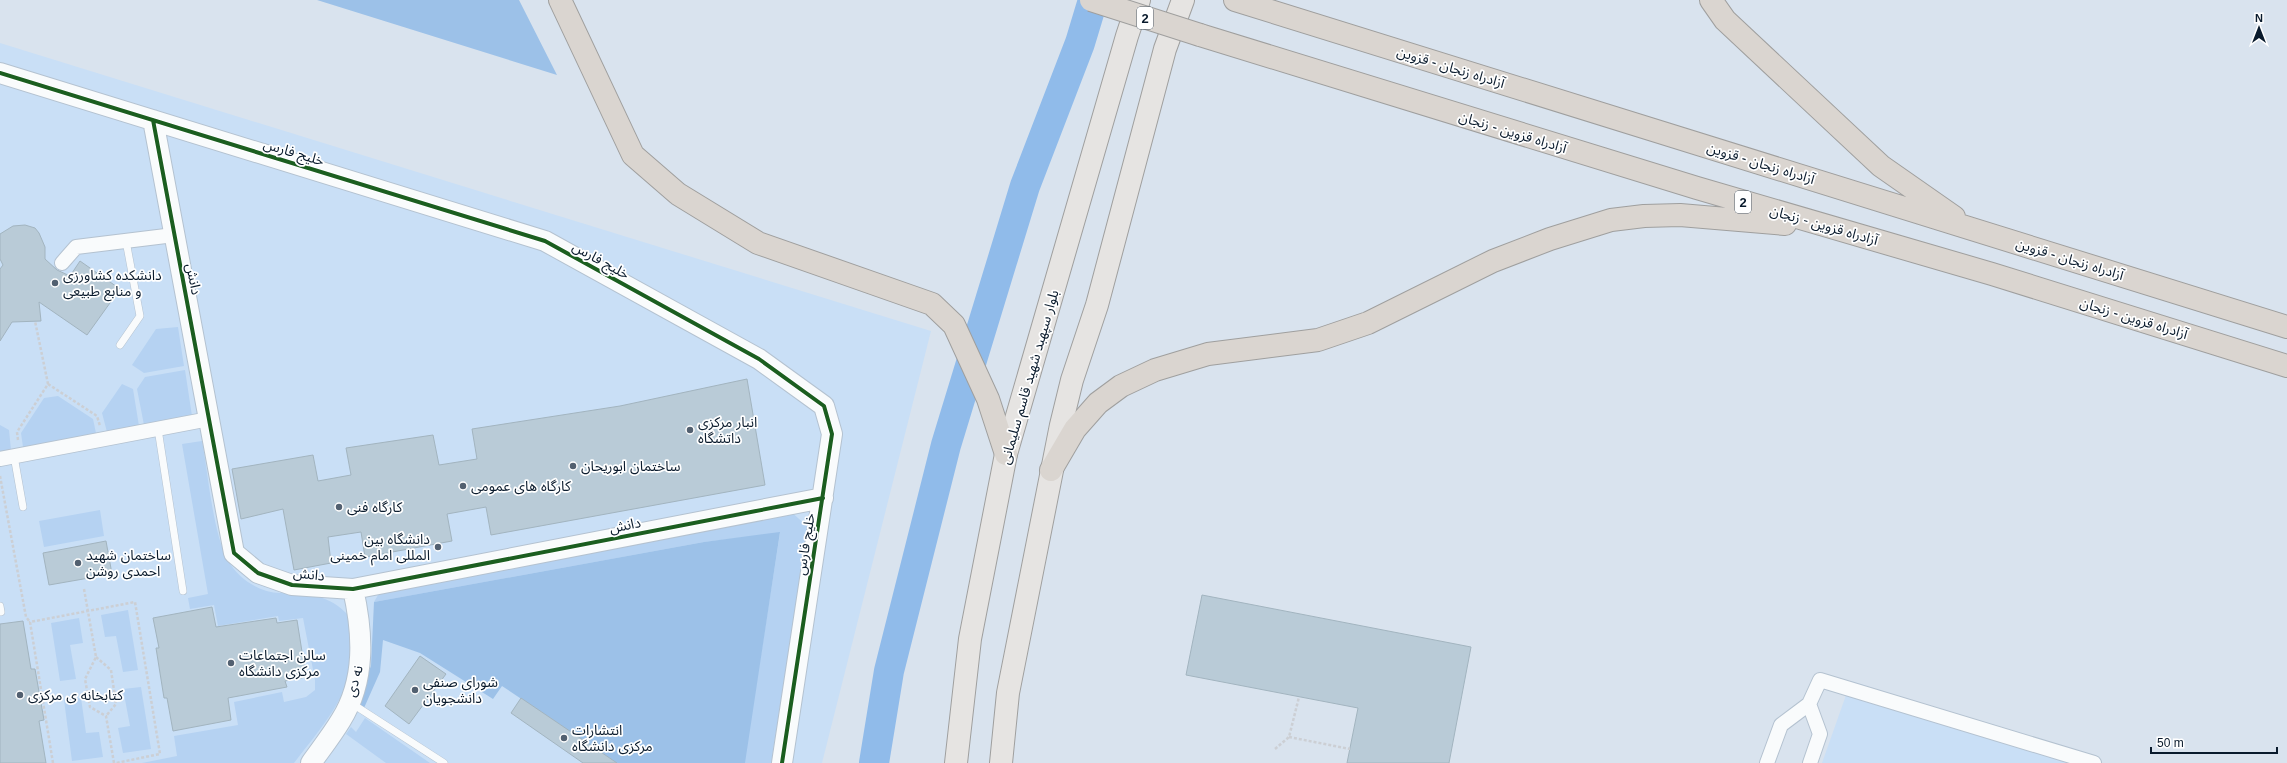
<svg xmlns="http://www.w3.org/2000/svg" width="2287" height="763" font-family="Helvetica,'Noto Sans Arabic',sans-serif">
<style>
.built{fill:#c9dff6}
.green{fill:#b5d2f2}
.forest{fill:#9cc1e8}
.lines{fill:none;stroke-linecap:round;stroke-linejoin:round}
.river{stroke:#90bbea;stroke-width:30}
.building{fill:#b9cbd7;stroke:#a2b4bf}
.lane-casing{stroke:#b4c2d0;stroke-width:8}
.street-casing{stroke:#b4c2d0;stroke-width:16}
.secondary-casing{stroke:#b4c2d0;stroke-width:22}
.primary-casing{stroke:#9f9f9e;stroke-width:24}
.highway-casing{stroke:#9f9f9e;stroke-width:24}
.path{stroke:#cccfd4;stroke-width:2.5;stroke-dasharray:3 2;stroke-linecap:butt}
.lane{stroke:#f9fbfc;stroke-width:7}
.street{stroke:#f9fbfc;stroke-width:14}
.secondary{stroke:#f9fbfc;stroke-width:20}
.primary{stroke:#e6e4e2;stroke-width:22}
.highway{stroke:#dad5d0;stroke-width:22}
.highway-bridge-casing{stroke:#9f9f9e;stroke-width:24;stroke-linecap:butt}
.highway-bridge{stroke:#dad5d0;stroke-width:22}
.cycleway-casing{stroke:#fff;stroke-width:6}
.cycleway{stroke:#1b5e20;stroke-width:4}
.poi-dot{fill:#526070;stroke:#fff;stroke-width:1.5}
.labels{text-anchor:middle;stroke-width:3.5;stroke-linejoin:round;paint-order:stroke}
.shield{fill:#fff;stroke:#535f6b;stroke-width:1}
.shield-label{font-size:13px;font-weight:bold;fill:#091a2c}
.street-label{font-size:14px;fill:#091a2c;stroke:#fff}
.poi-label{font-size:14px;fill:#091a2c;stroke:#fff;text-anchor:start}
</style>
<rect width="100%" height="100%" fill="#d9e3ee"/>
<path class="built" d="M0,43L931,331L822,763H0Z
M1851,681L1958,715L2087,763H1822Z"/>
<path class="green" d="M178,327L184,366L144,373L132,365L156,329Z
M185,370L192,416L144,425L137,389L145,377Z
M122,384L133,389L139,426L107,432L102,413Z
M58,396L93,419L96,433L23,447L21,433L44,398Z
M0,425L9,430L11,450L0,452Z
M202,441C208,472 213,535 228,560C238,579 259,592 280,593C309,595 328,593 349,616C351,627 355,641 354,653C350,697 320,729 294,763H142L177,756L174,736L238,725L234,702L282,692L284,702L306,697L315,690V680L303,618L279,621L278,616L218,626L214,605L190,609L188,598L208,594L182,444Z
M788,509L808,527L771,763H744L780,533L704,542L374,602L382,588Z
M100,510L104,536L44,547L39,521Z
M128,610L138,670L123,672L116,636L105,637L101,615Z
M79,618L83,643L70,645L76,679L60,681L51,623Z
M141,687L151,749L123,753L118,728L130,726L123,689Z
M81,698L86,733L99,732L103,757L72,761L64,700Z
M365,718L430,763H386L346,734L351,727L356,732Z"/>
<path class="forest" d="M317,0H519L557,75Z
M780,532L745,763H617L502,686L493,699L420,653L383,640L380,672L364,708L356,703L371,666L374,602L704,542Z"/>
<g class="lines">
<path class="river" d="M874,763L889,671L946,445L1025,186L1080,43L1093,0"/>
</g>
<path class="building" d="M25,225L35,228L39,233L45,247V259L57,270L70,276L80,261L120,289L87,335L39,302L41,321L12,322L0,341V269L3,265L0,259V234L13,226Z
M747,379L765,485L491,535L486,507L447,514L452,541L365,557L361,532L328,537L331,563L294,570L283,509L241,519L232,469L313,455L318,481L351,475L346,448L433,435L439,465L477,459L472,429L620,406Z
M106,541L112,574L49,585L43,553Z
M1202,595L1471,647L1449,763H1347L1358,708L1186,675Z
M212,607L216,627L276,618L277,623L297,620L306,677L285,681L287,687L228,698L231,720L173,731L167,698H164L156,648H159L153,618Z
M23,621L31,669H35L44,720L39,721L46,763H0V624Z
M420,656L446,674L409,724L385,706Z
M521,698L617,763H583L511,713Z"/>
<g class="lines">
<defs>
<path id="lane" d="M120,345L140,316L126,241
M158,429L183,591
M14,456L23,507
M0,606L1,612
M351,703L444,763"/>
<path id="street" d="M62,263L76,247L174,235
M0,459L209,419
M1809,704L1820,734L1810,763
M1767,763L1781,725L1809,704L1820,680L2094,763"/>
<path id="secondary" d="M0,73L545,241L759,359L824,406L832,434L782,763
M153,120L234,553L258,573L292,585L353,589L823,498
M311,763C321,749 332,735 341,720C366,680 363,633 353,589"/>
<path id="primary" d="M956,763L970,639L1006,454L1127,36L1139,0
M1001,763L1008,693L1061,425L1072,380L1097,305L1165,49L1183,0"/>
<path id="highway" d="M560,0L633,155L678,194L758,243L932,304L954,325L988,399L1006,454
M1235,0L2287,327
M1711,0L1725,20L1881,166L1954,217
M1200,35L1697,188L1992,274L2287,366
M1051,470L1075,429L1098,403L1121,386L1155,370L1208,354L1318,340L1368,323L1493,261L1550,239L1611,220L1644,216L1680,215L1785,224"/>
</defs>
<use href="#lane" class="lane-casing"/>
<use href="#street" class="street-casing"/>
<use href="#secondary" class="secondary-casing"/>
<use href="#primary" class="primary-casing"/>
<use href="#highway" class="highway-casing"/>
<path class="path" d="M48,384L97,416L100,426
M18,440L17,432L48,384L35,321
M0,476L26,617L30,622
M84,589L96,657L85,679L90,707L106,716L114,763
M96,657L111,670L116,704L106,716
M1289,737L1350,749
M1275,749L1289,737L1299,697
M53,763L30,622L135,602L160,754L116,763"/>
<use href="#lane" class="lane"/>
<use href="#street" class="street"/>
<use href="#secondary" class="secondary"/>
<use href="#primary" class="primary"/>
<use href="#highway" class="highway"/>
<defs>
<path id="highway-bridge" d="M1091,0L1200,35"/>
</defs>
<use href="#highway-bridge" class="highway-bridge-casing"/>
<use href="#highway-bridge" class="highway-bridge"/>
<defs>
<path id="cycleway" d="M0,73L545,241L759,359L824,406L832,434L782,763
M153,120L234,553L258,573L292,585L353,589L823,498"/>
</defs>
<use href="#cycleway" class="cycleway-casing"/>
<use href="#cycleway" class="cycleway"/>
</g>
<g class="poi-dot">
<circle cx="55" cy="283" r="4"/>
<circle cx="690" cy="430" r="4"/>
<circle cx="573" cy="466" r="4"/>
<circle cx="463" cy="486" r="4"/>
<circle cx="339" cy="507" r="4"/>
<circle cx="438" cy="547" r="4"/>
<circle cx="78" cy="563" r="4"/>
<circle cx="231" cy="663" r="4"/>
<circle cx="415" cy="690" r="4"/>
<circle cx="20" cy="695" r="4"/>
<circle cx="564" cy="738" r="4"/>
</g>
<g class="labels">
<g class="shield">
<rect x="1137" y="7" width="16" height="22" rx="3"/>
<rect x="1735" y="191" width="16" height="22" rx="3"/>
</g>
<g class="shield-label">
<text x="1145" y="23">2</text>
<text x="1743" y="207">2</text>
</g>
<g class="street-label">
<text transform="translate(1451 67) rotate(17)" y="5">آزادراه زنجان - قزوین</text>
<text transform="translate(1513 132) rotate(17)" y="5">آزادراه قزوین - زنجان</text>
<text transform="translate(294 152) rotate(17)" y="5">خلیج فارس</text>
<text transform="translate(1761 163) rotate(17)" y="5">آزادراه زنجان - قزوین</text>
<text transform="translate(1824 225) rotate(16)" y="5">آزادراه قزوین - زنجان</text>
<text transform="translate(2070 259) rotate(17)" y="5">آزادراه زنجان - قزوین</text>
<text transform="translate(601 260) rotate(29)" y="5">خلیج فارس</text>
<text transform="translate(194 279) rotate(79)" y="5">دانش</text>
<text transform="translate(2134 318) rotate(17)" y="5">آزادراه قزوین - زنجان</text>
<text transform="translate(1029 377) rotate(-74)" y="5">بلوار سپهبد شهید قاسم سلیمانی</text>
<text transform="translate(625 525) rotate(-11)" y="5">دانش</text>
<text transform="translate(805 544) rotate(-81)" y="5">خلیج فارس</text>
<text transform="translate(309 574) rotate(6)" y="5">دانش</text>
<text transform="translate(354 681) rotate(-75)" y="5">نه دی</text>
</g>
<g class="poi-label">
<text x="63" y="280">دانشکده کشاورزی<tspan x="63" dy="16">و منابع طبیعی</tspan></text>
<text x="698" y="427">انبار مرکزی<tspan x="698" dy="16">داتشگاه</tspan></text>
<text x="581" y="471">ساختمان ابوریحان</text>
<text x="471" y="491">کارگاه های عمومی</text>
<text x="347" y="512">کارگاه فنی</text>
<text x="430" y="544" text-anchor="end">دانشگاه بین<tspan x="430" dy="16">المللی امام خمینی</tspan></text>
<text x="86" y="560">ساختمان شهید<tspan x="86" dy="16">احمدی روشن</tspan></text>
<text x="239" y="660">سالن اجتماعات<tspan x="239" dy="16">مرکزی دانشگاه</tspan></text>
<text x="423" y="687">شورای صنفی<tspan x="423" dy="16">دانشجویان</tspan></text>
<text x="28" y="700">کتابخانه ی مرکزی</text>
<text x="572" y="735">انتشارات<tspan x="572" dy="16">مرکزی دانشگاه</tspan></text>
</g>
</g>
<g transform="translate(2259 28)" stroke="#ffffff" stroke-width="3" paint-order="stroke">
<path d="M0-3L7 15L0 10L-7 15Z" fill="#091a2c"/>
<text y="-6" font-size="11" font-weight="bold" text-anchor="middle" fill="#091a2c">N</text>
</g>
<path d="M2151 747v6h126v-6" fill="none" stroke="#091a2c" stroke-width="2"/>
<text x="2157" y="747" font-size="12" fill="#091a2c" stroke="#ffffff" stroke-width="3" paint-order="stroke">50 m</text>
</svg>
